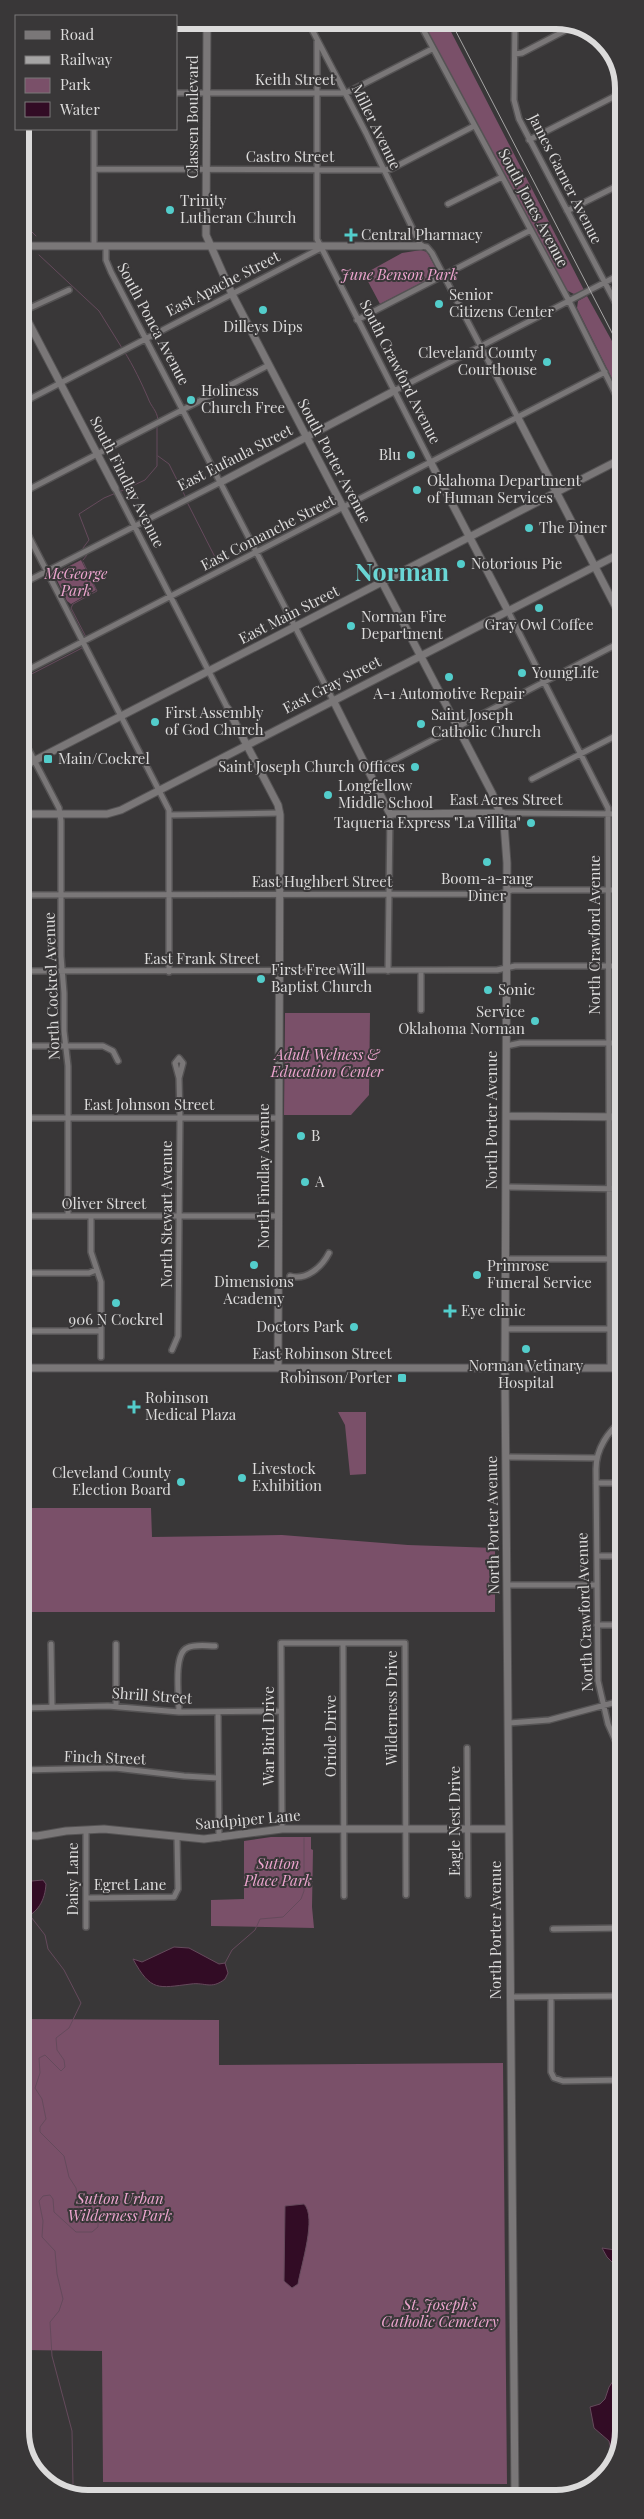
<svg xmlns="http://www.w3.org/2000/svg" width="644" height="2519" font-family="'Playfair Display',serif">
<style>
.green{fill:#7a5069}
.water{fill:#320c25;stroke:#654a5c}
.lines{fill:none;stroke-linecap:round;stroke-linejoin:round}
.stream{stroke:#654a5c;stroke-width:1}
.street-casing{stroke:#555354;stroke-width:8}
.secondary-casing{stroke:#555354;stroke-width:9}
.street{stroke:#7a7778;stroke-width:5}
.secondary{stroke:#7a7778;stroke-width:7}
.rail{stroke:#a6a5a5;stroke-width:1}
.poi-dot{fill:#53cdcb;stroke:#393738;stroke-width:2}
.labels{text-anchor:middle;stroke-width:4;stroke-linejoin:round;paint-order:stroke}
.street-label{font-size:15px;fill:#dcdbdb;stroke:#393738}
.poi-label{font-size:15px;fill:#dcdbdb;stroke:#393738;text-anchor:start}
.park-label{font-size:15px;font-style:italic;fill:#eda5cf;stroke:#393738}
.town-label{font-size:25px;font-weight:bold;fill:#6ad6d5;stroke:#393738}
.rim{fill:none;stroke:#dcdbdb;stroke-width:6}
</style>
<rect width="100%" height="100%" fill="#393738"/>
<path class="green" d="M420,20H445L584,290L574,294L566,290Z
M421,250L427,252L438,272L437,275L380,304L364,274L402,253Z
M587,296L623,361V401L577,308L578,301Z
M81,560L96,590L71,604L67,601L54,574Z
M285,1013H370L369,1095L351,1115H284Z
M338,1412H366V1474L350,1475L345,1425Z
M21,1508H151L152,1537L282,1535L408,1545L495,1548V1612H21Z
M271,1837H311V1849L313,1850L312,1907L314,1928L211,1926V1900L244,1899V1841Z
M21,2019L219,2020V2065L503,2063L507,2484L103,2482L102,2351L21,2350Z"/>
<path class="water" d="M43,1880L46,1884C45,1900 38,1914 21,1919V1882Z
M174,1947L189,1948L219,1964L225,1963L228,1973L225,1979C211,1990 205,1982 191,1984C158,1988 151,1992 133,1959L142,1962Z
M304,2204C317,2217 301,2265 298,2284L292,2288L284,2281L285,2206Z
M602,2248L615,2250L624,2249V2274L607,2257Z
M624,2365V2432L613,2460L609,2441L594,2428L590,2407L600,2404L605,2399L609,2387Z"/>
<g class="lines">
<path class="stream" d="M20,220L36,236
M39,255L99,311L122,348
M124,351C134,367 141,382 148,398C151,407 157,410 158,420
M158,456L169,464L186,498
M119,492L145,480L157,466V427
M187,502L216,559L221,564
M83,548L89,540L79,514L104,498L116,493
M83,560L87,555
M83,562L97,591L73,604L71,608L86,637
M20,680L82,648
M28,1913L45,1935L48,1949L64,1970L81,2003L69,2028L56,2038L57,2050L64,2060L65,2067L61,2071L45,2055L39,2058L40,2073L35,2088L42,2099L46,2119L40,2127V2132L64,2156L69,2177L76,2188L80,2213L94,2218L98,2222V2227L92,2232H76L54,2212L53,2199L50,2195L43,2196L39,2201L43,2221L42,2237L55,2251L57,2274L63,2299L59,2311L50,2322L52,2356L72,2431L73,2484
M225,1963L232,1950L255,1930L260,1919L283,1917L301,1899L304,1891V1838"/>
<defs>
<path id="street" d="M307,20L366,133L421,246L427,247L432,253L518,418
M418,20L569,301L623,409
M515,20L514,100L519,119L623,317
M596,34L623,86
M317,41V239L431,463
M515,54L522,53L576,25
M176,93H346L432,49
M529,140L623,92
M94,169L384,170L391,169L474,126
M448,204L502,177
M567,211L623,183
M94,246V129
M106,246V260L111,272L333,700
M21,312L69,290
M357,320L531,230
M394,391L623,273
M20,404L321,248
M115,488L228,709
M20,494L269,365
M20,519L169,810V972
M20,585L221,482
M508,611L608,808L610,1368
M20,674L605,372
M20,733L59,808L61,821V956L64,993V1031L68,1066V1216
M371,772L623,641
M532,779L623,732
M502,813L623,814
M170,815L280,813
M20,895L500,894L512,890H623
M20,971L463,970H497L515,966H623
M388,971L390,814
M421,1010V971
M21,1046H103L113,1051L118,1061
M506,1046L520,1043H623
M21,1118H278
M506,1187L623,1189
M21,1216H278
M91,1216V1252L101,1282V1357
M506,1259H623
M21,1273H89L96,1270
M290,1276C306,1281 322,1267 329,1253
M506,1329H623
M21,1331H101
M172,1350L178,1336L180,1118L179,1078L175,1063L179,1058L183,1063L179,1078
M623,1420C608,1431 596,1449 596,1469L598,1681L608,1724L624,1760
M506,1457L597,1458
M596,1483H623
M597,1556H624
M508,1585H597
M597,1625H624
M343,1643L344,1896
M51,1644L52,1707
M116,1644V1706
M21,1708L108,1706L179,1712L281,1711
M179,1712C179,1698 173,1654 187,1648C195,1644 206,1646 215,1646
M218,1712L219,1838
M509,1723L549,1720L624,1700
M467,1748L468,1895
M21,1770L115,1768L184,1776L218,1778
M282,1829L281,1643H405L406,1895
M86,1830V1927
M86,1898L174,1897L178,1889L177,1838
M553,1929L624,1928
M510,1997L624,1996
M551,1997V2072L554,2078L563,2081L624,2080
M616,2080V2060"/>
<path id="secondary" d="M207,20L206,235L232,294L492,793L504,823L507,863L505,1381L515,2498
M20,246H421
M20,306L115,488
M518,418L623,621
M431,463L508,611
M221,482L394,391
M333,700L390,814L502,813
M228,709L278,805L280,815L278,1368
M20,768L623,458
M20,814H107L121,810L623,552
M506,1116L623,1117
M21,1368H623
M21,1835L37,1836L66,1831L104,1829L204,1839L282,1829H509
M67,2492L577,2493"/>
</defs>
<use href="#street" class="street-casing"/>
<use href="#secondary" class="secondary-casing"/>
<use href="#street" class="street"/>
<use href="#secondary" class="secondary"/>
<path class="rail" d="M450,20L623,354"/>
</g>
<g class="poi-dot">
<circle cx="170" cy="210" r="5"/>
<path d="M348.5 227.5h5v5h5v5h-5v5h-5v-5h-5v-5h5z"/>
<circle cx="439" cy="304" r="5"/>
<circle cx="263" cy="310" r="5"/>
<circle cx="547" cy="362" r="5"/>
<circle cx="191" cy="400" r="5"/>
<circle cx="411" cy="455" r="5"/>
<circle cx="417" cy="490" r="5"/>
<circle cx="529" cy="528" r="5"/>
<circle cx="461" cy="564" r="5"/>
<circle cx="539" cy="608" r="5"/>
<circle cx="351" cy="626" r="5"/>
<circle cx="522" cy="673" r="5"/>
<circle cx="449" cy="677" r="5"/>
<circle cx="155" cy="722" r="5"/>
<circle cx="421" cy="724" r="5"/>
<rect x="43" y="754" width="10" height="10" rx="2.5"/>
<circle cx="415" cy="767" r="5"/>
<circle cx="328" cy="795" r="5"/>
<circle cx="531" cy="823" r="5"/>
<circle cx="487" cy="862" r="5"/>
<circle cx="261" cy="979" r="5"/>
<circle cx="488" cy="990" r="5"/>
<circle cx="535" cy="1021" r="5"/>
<circle cx="301" cy="1136" r="5"/>
<circle cx="305" cy="1182" r="5"/>
<circle cx="254" cy="1265" r="5"/>
<circle cx="477" cy="1275" r="5"/>
<circle cx="116" cy="1303" r="5"/>
<path d="M447.5 1303.5h5v5h5v5h-5v5h-5v-5h-5v-5h5z"/>
<circle cx="354" cy="1327" r="5"/>
<circle cx="526" cy="1349" r="5"/>
<rect x="397" y="1373" width="10" height="10" rx="2.5"/>
<path d="M131.5 1399.5h5v5h5v5h-5v5h-5v-5h-5v-5h5z"/>
<circle cx="242" cy="1478" r="5"/>
<circle cx="181" cy="1482" r="5"/>
</g>
<g class="labels">
<g class="street-label">
<text x="295" y="85">Keith Street</text>
<text transform="translate(193 117) rotate(-90)" y="5">Classen Boulevard</text>
<text transform="translate(376 127) rotate(64)" y="5">Miller Avenue</text>
<text x="290" y="162">Castro Street</text>
<text transform="translate(565 179) rotate(63)" y="5">James Garner Avenue</text>
<text transform="translate(533 208) rotate(62)" y="5">South Jones Avenue</text>
<text transform="translate(223 284) rotate(-27)" y="5">East Apache Street</text>
<text transform="translate(153 324) rotate(62)" y="5">South Ponca Avenue</text>
<text transform="translate(400 372) rotate(63)" y="5">South Crawford Avenue</text>
<text transform="translate(235 458) rotate(-27)" y="5">East Eufaula Street</text>
<text transform="translate(334 461) rotate(62)" y="5">South Porter Avenue</text>
<text transform="translate(127 482) rotate(63)" y="5">South Findlay Avenue</text>
<text transform="translate(268 533) rotate(-27)" y="5">East Comanche Street</text>
<text transform="translate(289 615) rotate(-27)" y="5">East Main Street</text>
<text transform="translate(332 685) rotate(-27)" y="5">East Gray Street</text>
<text x="506" y="805">East Acres Street</text>
<text x="322" y="887">East Hughbert Street</text>
<text transform="translate(595 935) rotate(-90)" y="5">North Crawford Avenue</text>
<text x="202" y="964">East Frank Street</text>
<text transform="translate(52 986) rotate(-92)" y="5">North Cockrel Avenue</text>
<text x="149" y="1110">East Johnson Street</text>
<text transform="translate(492 1120) rotate(-90)" y="5">North Porter Avenue</text>
<text transform="translate(264 1176) rotate(-90)" y="5">North Findlay Avenue</text>
<text x="104" y="1209">Oliver Street</text>
<text transform="translate(167 1214) rotate(-90)" y="5">North Stewart Avenue</text>
<text x="322" y="1359">East Robinson Street</text>
<text transform="translate(493 1525) rotate(-91)" y="5">North Porter Avenue</text>
<text transform="translate(585 1612) rotate(-92)" y="5">North Crawford Avenue</text>
<text transform="translate(152 1696) rotate(4)" y="5">Shrill Street</text>
<text transform="translate(392 1708) rotate(-90)" y="5">Wilderness Drive</text>
<text transform="translate(269 1736) rotate(-90)" y="5">War Bird Drive</text>
<text transform="translate(331 1736) rotate(-90)" y="5">Oriole Drive</text>
<text transform="translate(105 1758) rotate(2)" y="5">Finch Street</text>
<text transform="translate(248 1820) rotate(-5)" y="5">Sandpiper Lane</text>
<text transform="translate(455 1821) rotate(-90)" y="5">Eagle Nest Drive</text>
<text transform="translate(73 1879) rotate(-90)" y="5">Daisy Lane</text>
<text x="130" y="1890">Egret Lane</text>
<text transform="translate(496 1930) rotate(-90)" y="5">North Porter Avenue</text>
</g>
<g class="poi-label">
<text x="180" y="206">Trinity<tspan x="180" dy="17">Lutheran Church</tspan></text>
<text x="361" y="240">Central Pharmacy</text>
<text x="449" y="300">Senior<tspan x="449" dy="17">Citizens Center</tspan></text>
<text x="263" y="332" text-anchor="middle">Dilleys Dips</text>
<text x="537" y="358" text-anchor="end">Cleveland County<tspan x="537" dy="17">Courthouse</tspan></text>
<text x="201" y="396">Holiness<tspan x="201" dy="17">Church Free</tspan></text>
<text x="401" y="460" text-anchor="end">Blu</text>
<text x="427" y="486">Oklahoma Department<tspan x="427" dy="17">of Human Services</tspan></text>
<text x="539" y="533">The Diner</text>
<text x="471" y="569">Notorious Pie</text>
<text x="361" y="622">Norman Fire<tspan x="361" dy="17">Department</tspan></text>
<text x="539" y="630" text-anchor="middle">Gray Owl Coffee</text>
<text x="532" y="678">YoungLife</text>
<text x="449" y="699" text-anchor="middle">A-1 Automotive Repair</text>
<text x="165" y="718">First Assembly<tspan x="165" dy="17">of God Church</tspan></text>
<text x="431" y="720">Saint Joseph<tspan x="431" dy="17">Catholic Church</tspan></text>
<text x="58" y="764">Main/Cockrel</text>
<text x="405" y="772" text-anchor="end">Saint Joseph Church Offices</text>
<text x="338" y="791">Longfellow<tspan x="338" dy="17">Middle School</tspan></text>
<text x="521" y="828" text-anchor="end">Taqueria Express "La Villita"</text>
<text x="487" y="884" text-anchor="middle">Boom-a-rang<tspan x="487" dy="17">Diner</tspan></text>
<text x="271" y="975">First Free Will<tspan x="271" dy="17">Baptist Church</tspan></text>
<text x="498" y="995">Sonic</text>
<text x="525" y="1017" text-anchor="end">Service<tspan x="525" dy="17">Oklahoma Norman</tspan></text>
<text x="311" y="1141">B</text>
<text x="315" y="1187">A</text>
<text x="487" y="1271">Primrose<tspan x="487" dy="17">Funeral Service</tspan></text>
<text x="254" y="1287" text-anchor="middle">Dimensions<tspan x="254" dy="17">Academy</tspan></text>
<text x="461" y="1316">Eye clinic</text>
<text x="116" y="1325" text-anchor="middle">906 N Cockrel</text>
<text x="344" y="1332" text-anchor="end">Doctors Park</text>
<text x="526" y="1371" text-anchor="middle">Norman Vetinary<tspan x="526" dy="17">Hospital</tspan></text>
<text x="392" y="1383" text-anchor="end">Robinson/Porter</text>
<text x="145" y="1403">Robinson<tspan x="145" dy="17">Medical Plaza</tspan></text>
<text x="252" y="1474">Livestock<tspan x="252" dy="17">Exhibition</tspan></text>
<text x="171" y="1478" text-anchor="end">Cleveland County<tspan x="171" dy="17">Election Board</tspan></text>
</g>
<g class="park-label">
<text x="399" y="280">June Benson Park</text>
<text x="76" y="579">McGeorge<tspan x="76" dy="17">Park</tspan></text>
<text x="327" y="1060">Adult Welness &amp;<tspan x="327" dy="17">Education Center</tspan></text>
<text x="278" y="1869">Sutton<tspan x="278" dy="17">Place Park</tspan></text>
<text x="120" y="2204">Sutton Urban<tspan x="120" dy="17">Wilderness Park</tspan></text>
<text x="440" y="2310">St. Joseph's<tspan x="440" dy="17">Catholic Cemetery</tspan></text>
</g>
<g class="town-label">
<text x="402" y="581">Norman</text>
</g>
</g>
<path d="M0 0H644V2519H0ZM88 29H556A59 59 0 0 1 615 88V2431A59 59 0 0 1 556 2490H88A59 59 0 0 1 29 2431V88A59 59 0 0 1 88 29Z" fill="#393738" fill-rule="evenodd"/>
<path class="rim" d="M88 29H556A59 59 0 0 1 615 88V2431A59 59 0 0 1 556 2490H88A59 59 0 0 1 29 2431V88A59 59 0 0 1 88 29Z"/>
<rect x="15" y="15" width="162" height="115" fill="#393738" stroke="#7a7979"/>
<rect x="25" y="31" width="25" height="8" fill="#7a7778" stroke="#7a7979"/>
<text x="60" y="40" font-size="15" fill="#dcdbdb">Road</text>
<rect x="25" y="56" width="25" height="8" fill="#a6a5a5" stroke="#7a7979"/>
<text x="60" y="65" font-size="15" fill="#dcdbdb">Railway</text>
<rect x="25" y="78" width="25" height="15" fill="#7a5069" stroke="#7a7979"/>
<text x="60" y="90" font-size="15" fill="#dcdbdb">Park</text>
<rect x="25" y="102" width="25" height="15" fill="#320c25" stroke="#7a7979"/>
<text x="60" y="115" font-size="15" fill="#dcdbdb">Water</text>
</svg>
